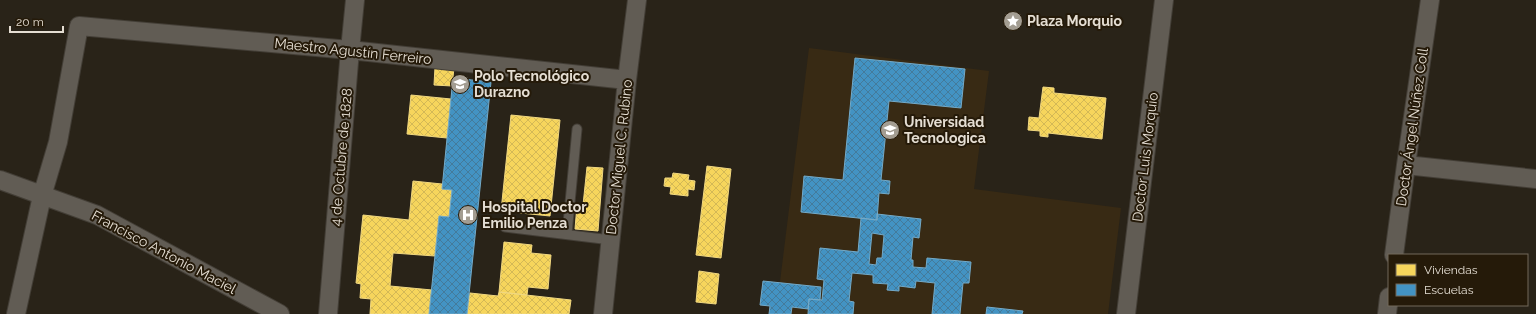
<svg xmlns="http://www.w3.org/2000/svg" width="1536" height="314" font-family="Raleway,sans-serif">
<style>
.built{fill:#382a14}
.homes{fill:url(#homes-cross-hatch);stroke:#f1d880}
.schools{fill:url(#schools-cross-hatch);stroke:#74aac8;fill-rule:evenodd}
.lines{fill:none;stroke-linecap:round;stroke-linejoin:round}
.service-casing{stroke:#433e36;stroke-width:11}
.minor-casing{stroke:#433e36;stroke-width:20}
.service{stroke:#615c54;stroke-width:9}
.minor{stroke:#615c54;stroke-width:18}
.labels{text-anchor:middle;stroke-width:4;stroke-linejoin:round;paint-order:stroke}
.poi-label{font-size:14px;font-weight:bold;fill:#e5ded3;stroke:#251a09;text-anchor:start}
.street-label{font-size:14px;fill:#e5ded3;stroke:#251a09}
</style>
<defs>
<pattern id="homes-cross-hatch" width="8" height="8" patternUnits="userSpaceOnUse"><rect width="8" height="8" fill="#f6d55c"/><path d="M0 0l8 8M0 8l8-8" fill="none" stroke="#d3b856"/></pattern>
<pattern id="schools-cross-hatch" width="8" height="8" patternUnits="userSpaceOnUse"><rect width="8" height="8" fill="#4393c3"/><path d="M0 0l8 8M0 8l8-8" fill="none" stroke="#447b9b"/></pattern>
</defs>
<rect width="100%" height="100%" fill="#292318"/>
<path class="built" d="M809,48L989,71L974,189L1121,208L1108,314H776Z"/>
<path class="homes" d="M435,67L454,68L452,86L434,85Z
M1043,87L1054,88V93L1106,98L1102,139L1048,133V137L1040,136V131L1028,130L1029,117L1039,118Z
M411,95L451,99L447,138L407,134Z
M511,115L560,120L550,216L501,211Z
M707,166L731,169L721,258L696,255Z
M587,167L603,168L598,231L575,229L577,205H583Z
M673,173L689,175L688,180L695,181L694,190L688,189V196L670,194L671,187L664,186L665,178H672Z
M413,181L442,184V189L452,190L449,217L439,216L435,256L393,253L390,286L432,290L429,314H370L371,299L360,298L361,284L356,283L363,215L409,220Z
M504,242L532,245L531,253L551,255L548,289L528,287L527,295L499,292Z
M699,271L719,274L716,304L696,302Z
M499,292L571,300L569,314H467L470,293L498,296Z"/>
<path class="schools" d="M855,58L965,69L961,108L889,101L881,180L890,181L889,194L879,193L877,220L801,212L804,176L843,180Z
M453,78L491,82L467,314H429L439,216L449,217L452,190L442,189Z
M877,214L921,219L919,238L913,237L911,260H913V267L926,268L927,258L971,262L969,283H963L960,314H932L935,283L916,281L915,288L899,286V291L887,290L888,284L873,283V275L852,273L849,301L854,302L853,314H808L809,299L822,300L824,280L817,279L820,248L858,252L861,218L877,220ZM872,233L884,235L882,258H877L876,265L869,264Z
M763,281L821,287L820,300L809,299L808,309L792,307L791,314H769L770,306L760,305Z
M987,307L1023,311L1022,314H986Z"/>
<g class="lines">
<defs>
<path id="service" d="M505,227L611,240
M567,234L577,129"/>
<path id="minor" d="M1406,165L1536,179
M0,180L97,215L280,314
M1394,255L1406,165L1430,0
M16,314L42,196L58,142L79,26L350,50L627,80
M328,314L350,50L355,0
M603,314L627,80L637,0
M1126,314L1164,0
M1387,314L1389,297"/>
</defs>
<use href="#service" class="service-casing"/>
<use href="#minor" class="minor-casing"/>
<use href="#service" class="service"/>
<use href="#minor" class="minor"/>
</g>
<defs>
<symbol id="sight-disc" viewBox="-11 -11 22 22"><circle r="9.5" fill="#a39d92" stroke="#251a09"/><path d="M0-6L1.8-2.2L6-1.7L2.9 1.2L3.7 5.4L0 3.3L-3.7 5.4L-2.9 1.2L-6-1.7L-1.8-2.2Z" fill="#fff"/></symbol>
<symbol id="school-disc" viewBox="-11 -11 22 22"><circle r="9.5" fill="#a39d92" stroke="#251a09"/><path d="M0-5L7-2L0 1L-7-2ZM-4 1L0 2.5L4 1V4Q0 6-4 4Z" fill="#fff"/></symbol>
<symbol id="university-disc" viewBox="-11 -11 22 22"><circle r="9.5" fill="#a39d92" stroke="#251a09"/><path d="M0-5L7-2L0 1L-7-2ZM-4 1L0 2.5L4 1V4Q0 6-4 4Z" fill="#fff"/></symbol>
<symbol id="hospital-disc" viewBox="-11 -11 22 22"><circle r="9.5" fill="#a39d92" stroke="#251a09"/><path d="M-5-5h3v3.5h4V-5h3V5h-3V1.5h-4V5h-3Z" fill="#fff"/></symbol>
</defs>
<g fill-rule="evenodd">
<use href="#sight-disc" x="1002" y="10" width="22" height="22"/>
<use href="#school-disc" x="449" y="73" width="22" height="22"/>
<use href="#university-disc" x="879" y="119" width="22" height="22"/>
<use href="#hospital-disc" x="457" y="204" width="22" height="22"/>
</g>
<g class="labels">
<g class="poi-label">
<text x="1027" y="26">Plaza Morquio</text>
<text x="474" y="81">Polo Tecnológico<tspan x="474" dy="16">Durazno</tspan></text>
<text x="904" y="127">Universidad<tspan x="904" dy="16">Tecnologica</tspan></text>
<text x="482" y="212">Hospital Doctor<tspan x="482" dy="16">Emilio Penza</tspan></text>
</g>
<g class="street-label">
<text transform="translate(353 51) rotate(6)" y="5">Maestro Agustín Ferreiro</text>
<text transform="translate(1412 127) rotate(-82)" y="5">Doctor Ángel Núñez Coll</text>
<text transform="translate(341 157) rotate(-85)" y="5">4 de Octubre de 1828</text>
<text transform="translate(619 157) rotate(-84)" y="5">Doctor Miguel C. Rubino</text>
<text transform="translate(1145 157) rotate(-83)" y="5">Doctor Luis Morquio</text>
<text transform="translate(164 252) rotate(28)" y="5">Francisco Antonio Maciel</text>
</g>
</g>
<rect x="1388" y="254" width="140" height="52" fill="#251a09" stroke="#72685a"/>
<rect x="1396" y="264" width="20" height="12" fill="#f6d55c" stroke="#72685a"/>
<text x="1424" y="274" font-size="12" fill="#e5ded3">Viviendas</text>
<rect x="1396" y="284" width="20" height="12" fill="#4393c3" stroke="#72685a"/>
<text x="1424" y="294" font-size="12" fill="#e5ded3">Escuelas</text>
<path d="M10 26v6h53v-6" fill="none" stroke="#e5ded3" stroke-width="2"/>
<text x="16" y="26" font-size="12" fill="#e5ded3" stroke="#251a09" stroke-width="3" paint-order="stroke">20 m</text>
</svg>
